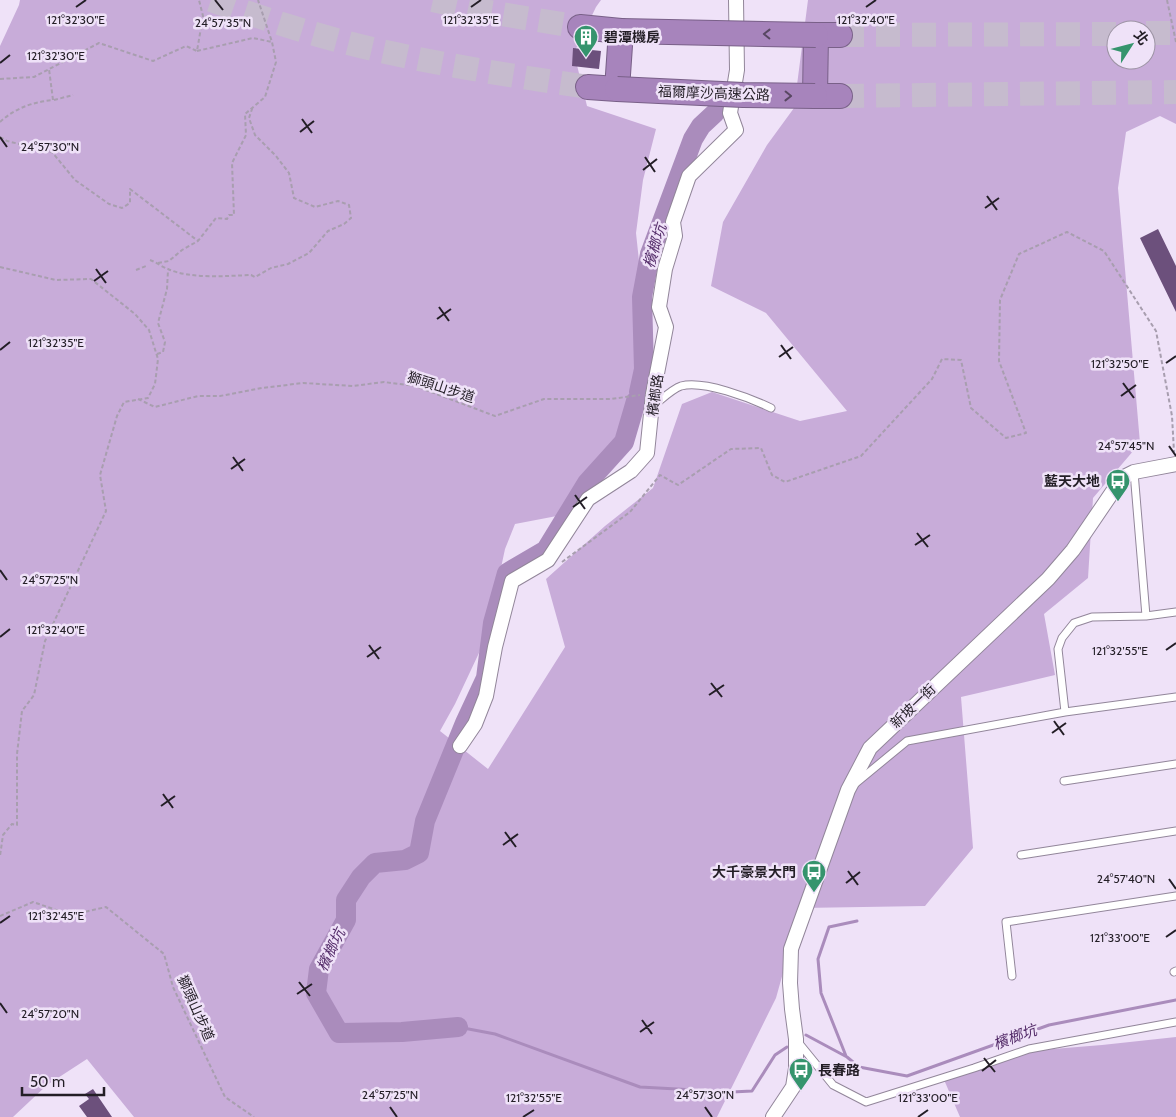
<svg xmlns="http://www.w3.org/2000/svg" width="1176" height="1117" font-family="Cabin,'Noto Sans TC',sans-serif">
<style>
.green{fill:#c8acd9;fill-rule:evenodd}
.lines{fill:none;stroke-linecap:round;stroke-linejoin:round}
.stream{stroke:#aa8cbc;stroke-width:3}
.river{stroke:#aa8cbc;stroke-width:20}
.building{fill:#6c507c}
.highway-tunnel{stroke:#c6bbce;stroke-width:24;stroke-dasharray:24 12;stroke-linecap:butt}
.lane-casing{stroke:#92869a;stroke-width:9}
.street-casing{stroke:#92869a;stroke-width:16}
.highway-casing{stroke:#796088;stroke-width:26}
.path{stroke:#a89eaf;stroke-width:2;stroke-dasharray:4 2.5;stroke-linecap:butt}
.lane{stroke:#fff;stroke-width:7}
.street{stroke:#fff;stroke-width:14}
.highway{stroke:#a784bc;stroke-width:24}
.highway-bridge-casing{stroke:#796088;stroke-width:26;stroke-linecap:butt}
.highway-bridge{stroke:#a784bc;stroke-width:24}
.oneway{stroke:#584762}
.ticks{fill:none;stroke:#231e26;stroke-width:2}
.labels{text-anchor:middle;stroke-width:5;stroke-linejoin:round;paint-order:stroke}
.poi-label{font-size:14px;font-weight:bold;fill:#231e26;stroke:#efe2f8;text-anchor:start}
.street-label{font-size:14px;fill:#231e26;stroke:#efe2f8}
.water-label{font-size:15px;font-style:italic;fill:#562e6b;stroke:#efe2f8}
.ticks-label{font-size:12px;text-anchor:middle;fill:#231e26;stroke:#efe2f8;stroke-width:5;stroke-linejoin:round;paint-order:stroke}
</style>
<rect width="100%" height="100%" fill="#efe2f8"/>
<path class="green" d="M20,0H601L596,7L574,53L587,106L656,129L643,180L636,233L643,298L640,419L562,515L515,524L505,549L486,638L455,704L440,731L488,769L565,647L546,579L605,526L653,488L682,404L712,392L800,421L847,411L766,313L711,286L723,222L767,145L794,108L808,0H1176V124L1160,116L1126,132L1118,188L1140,443L1093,498L1088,578L1044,614L1055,675L961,697L973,848L925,906L801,908L776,998L717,1117H134L87,1059L47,1085L13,1117H0V46L19,5ZM1116,30H1146V60H1116Z
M1176,1037V1117H960L942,1075L1005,1053L1102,1045Z"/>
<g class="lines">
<path class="stream" d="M458,1027L495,1034L640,1087L732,1092L752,1091L775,1055L787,1047
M806,1035L847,1057L859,1067L907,1076L1049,1025L1176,1000
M846,1056L821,993L818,959L829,927L857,921"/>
<path class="river" d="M639,392L644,369L642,297L650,254L693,139L701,126L715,113
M458,1027L402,1032L339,1033L316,993L319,969L346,920V900L361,877L375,863L405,860L419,853L425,821L465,723L486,678L493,623L507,573L546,550L587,483L624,442L636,401"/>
</g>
<path class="building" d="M573,48L601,51L599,69L572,66Z
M1158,229L1176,266V312L1140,238Z
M93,1089L112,1117H87L79,1106L89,1099L85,1094Z"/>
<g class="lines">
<path class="highway-tunnel" d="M211,0C267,20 329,40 386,52C453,67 521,77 588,87
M433,0L477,10L580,27
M1146,33H1176
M840,35L1116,34
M840,96L1176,92"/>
<defs>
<path id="lane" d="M653,406C661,400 672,389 681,386C704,380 750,398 771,408
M1134,472L1146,616
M1065,712L1058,649L1062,638L1074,623L1092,617L1146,616L1176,612
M1064,781L1176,764
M856,783L907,741L1065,712L1176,697
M1021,855L1176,831
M1174,972L1176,971
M1012,976L1006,922L1176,896
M798,1042L833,1085L866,1102L974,1068L1029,1049L1176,1022"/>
<path id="street" d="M460,746L475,724L486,696L495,647L512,581L548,560L588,499L631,471L647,453L653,394L666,327L659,307L665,269L675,236L673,222L689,176L736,130L730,113L737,70L736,0
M773,1117L793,1087L796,1068V1039L792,1009L790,983L791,949L848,790L870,748L1048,579L1073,550L1122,478L1134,472L1176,464"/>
<path id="highway" d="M580,27L621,31L617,89L588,87
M840,35H816L815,96H840"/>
</defs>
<use href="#lane" class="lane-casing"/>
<use href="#street" class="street-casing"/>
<use href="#highway" class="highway-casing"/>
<path class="path" d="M1167,0L1176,42
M197,51L253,38L272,42
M0,79L34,77L99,43L153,61L186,46L197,51L203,16L199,0
M54,100L73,95
M0,122C15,108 33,102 53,100L49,69
M0,137L7,141L52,152L75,180L109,204L122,208L130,203V189L198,241
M150,260C156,262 162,267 168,269C189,279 227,276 251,275L255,277L271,268L288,264L309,253L328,231L344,224L351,218L349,205L338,201L315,207L294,198L289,173L276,156L255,135L249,118L253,106
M158,263L169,261L182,250L198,241L216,218L227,219L229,215H234L232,163L246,135L245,114L265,97L276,62L272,42L258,0
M0,267L56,280L91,279L135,314L149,330L158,359L155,384L148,398L124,402L117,416L100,475L106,511L45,641L34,695L22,711L17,754V825L12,824L3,835L0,856
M136,270L146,266
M157,354L163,352L165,342L158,323L167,289L168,270
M138,399L155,407L198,396H220L262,388L303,383L353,386L384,382L415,386L495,416L544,399H611L640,395
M562,562L630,512L660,475L678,485L731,449L761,448L772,475L785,482L861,456L932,379L942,359L961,360L971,408L1006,438L1026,433L999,361L1000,300L1019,254L1067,232L1104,251L1156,331L1172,416L1174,452
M0,916L33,902L71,915L106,907L164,954L173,987L225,1097L254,1117"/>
<use href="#lane" class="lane"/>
<use href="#street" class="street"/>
<use href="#highway" class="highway"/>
<defs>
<path id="highway-bridge" d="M621,31L816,35
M617,89L743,95L815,96"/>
</defs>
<use href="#highway-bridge" class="highway-bridge-casing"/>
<use href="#highway-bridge" class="highway-bridge"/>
</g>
<defs><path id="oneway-chevron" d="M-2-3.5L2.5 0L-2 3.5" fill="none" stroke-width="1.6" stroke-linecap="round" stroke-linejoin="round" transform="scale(1.25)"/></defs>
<g class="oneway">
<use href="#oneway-chevron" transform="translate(767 34) rotate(-179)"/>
<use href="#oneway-chevron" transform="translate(788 96) rotate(1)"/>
</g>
<path class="ticks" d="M215,0L223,10M76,7L86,0M471,7L481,0M866,7L876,0M0,63L10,55M302,119L312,133M300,132L314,121M0,137L7,147M645,157L655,172M643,170L657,159M987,196L997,210M985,208L999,198M96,269L106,283M94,281L108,271M439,307L449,321M437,319L451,309M781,345L791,359M0,350L10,342M779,357L793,347M1166,363L1176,356M1123,383L1134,398M1121,396L1136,385M1169,446L1176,456M233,457L243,471M231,469L245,459M575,495L585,509M573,507L587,497M917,533L928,547M915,545L930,535M0,570L7,580M0,637L10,629M369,645L379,659M1166,650L1176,643M367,657L381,647M711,683L722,697M709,695L724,685M1054,721L1064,735M1052,733L1066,723M163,794L173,808M161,806L175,796M505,832L516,847M503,845L518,834M848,871L858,885M1169,879L1176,889M846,883L860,872M0,923L10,916M1166,937L1176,930M299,982L310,996M297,994L312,984M0,1003L7,1013M642,1020L652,1034M640,1032L654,1022M984,1058L995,1072M982,1071L996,1060M390,1107L397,1117M705,1107L712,1117M523,1117L534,1110M918,1117L928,1110"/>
<defs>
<symbol id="building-pin" viewBox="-11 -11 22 30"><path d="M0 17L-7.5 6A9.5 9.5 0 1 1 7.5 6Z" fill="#35946d" stroke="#efe2f8"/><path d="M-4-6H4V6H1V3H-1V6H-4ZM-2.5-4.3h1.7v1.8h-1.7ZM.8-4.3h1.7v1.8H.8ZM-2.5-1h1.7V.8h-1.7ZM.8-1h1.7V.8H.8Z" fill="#fff"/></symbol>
<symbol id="bus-pin" viewBox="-11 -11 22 30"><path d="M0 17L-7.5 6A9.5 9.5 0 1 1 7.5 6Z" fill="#35946d" stroke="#efe2f8"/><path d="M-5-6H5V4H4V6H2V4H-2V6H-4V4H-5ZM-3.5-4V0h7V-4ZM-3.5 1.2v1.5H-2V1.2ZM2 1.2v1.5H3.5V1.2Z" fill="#fff"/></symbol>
</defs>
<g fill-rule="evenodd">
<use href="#building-pin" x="572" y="23" width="28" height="38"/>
<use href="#bus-pin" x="1104" y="467" width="28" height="38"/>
<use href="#bus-pin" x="800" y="858" width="28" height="38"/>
<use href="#bus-pin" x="787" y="1056" width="28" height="38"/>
</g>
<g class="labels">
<g class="poi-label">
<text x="604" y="42">碧潭機房</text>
<text x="1100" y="486" text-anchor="end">藍天大地</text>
<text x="796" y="877" text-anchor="end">大千豪景大門</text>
<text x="818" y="1075">長春路</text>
</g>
<g class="street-label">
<text transform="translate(714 93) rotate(2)" y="5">福爾摩沙高速公路</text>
<text transform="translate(441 387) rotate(18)" y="5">獅頭山步道</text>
<text transform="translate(655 395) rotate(-82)" y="5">檳榔路</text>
<text transform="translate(913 706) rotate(-44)" y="5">新坡一街</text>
<text transform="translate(196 1008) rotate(66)" y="5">獅頭山步道</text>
</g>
<g class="water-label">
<text transform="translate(655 246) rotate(-73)" y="5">檳榔坑</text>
<text transform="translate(331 950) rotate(-64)" y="5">檳榔坑</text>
<text transform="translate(1015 1037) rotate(-20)" y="5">檳榔坑</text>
</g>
</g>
<g class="ticks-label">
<text x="76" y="24">121°32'30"E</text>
<text x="471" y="24">121°32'35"E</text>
<text x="866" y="24">121°32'40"E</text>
<text x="223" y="27">24°57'35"N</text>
<text x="56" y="60">121°32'30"E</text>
<text x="50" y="151">24°57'30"N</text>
<text x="56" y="347">121°32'35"E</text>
<text x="1120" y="368">121°32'50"E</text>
<text x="1126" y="450">24°57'45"N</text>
<text x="50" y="584">24°57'25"N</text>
<text x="56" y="634">121°32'40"E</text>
<text x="1120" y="655">121°32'55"E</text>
<text x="1126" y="883">24°57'40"N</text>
<text x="56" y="920">121°32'45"E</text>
<text x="1120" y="942">121°33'00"E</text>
<text x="50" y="1018">24°57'20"N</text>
<text x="390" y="1099">24°57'25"N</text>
<text x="705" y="1099">24°57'30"N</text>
<text x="534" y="1102">121°32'55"E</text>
<text x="928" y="1102">121°33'00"E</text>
</g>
<g transform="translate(1131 45) rotate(54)"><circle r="24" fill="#efe2f8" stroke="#9d94a4"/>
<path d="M0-4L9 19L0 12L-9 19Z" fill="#35946d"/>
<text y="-8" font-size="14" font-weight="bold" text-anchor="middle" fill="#231e26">北</text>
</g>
<path d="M22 1087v8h82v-8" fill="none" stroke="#231e26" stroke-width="2.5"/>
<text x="30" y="1087" font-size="15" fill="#231e26" stroke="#efe2f8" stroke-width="4" paint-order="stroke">50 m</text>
</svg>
